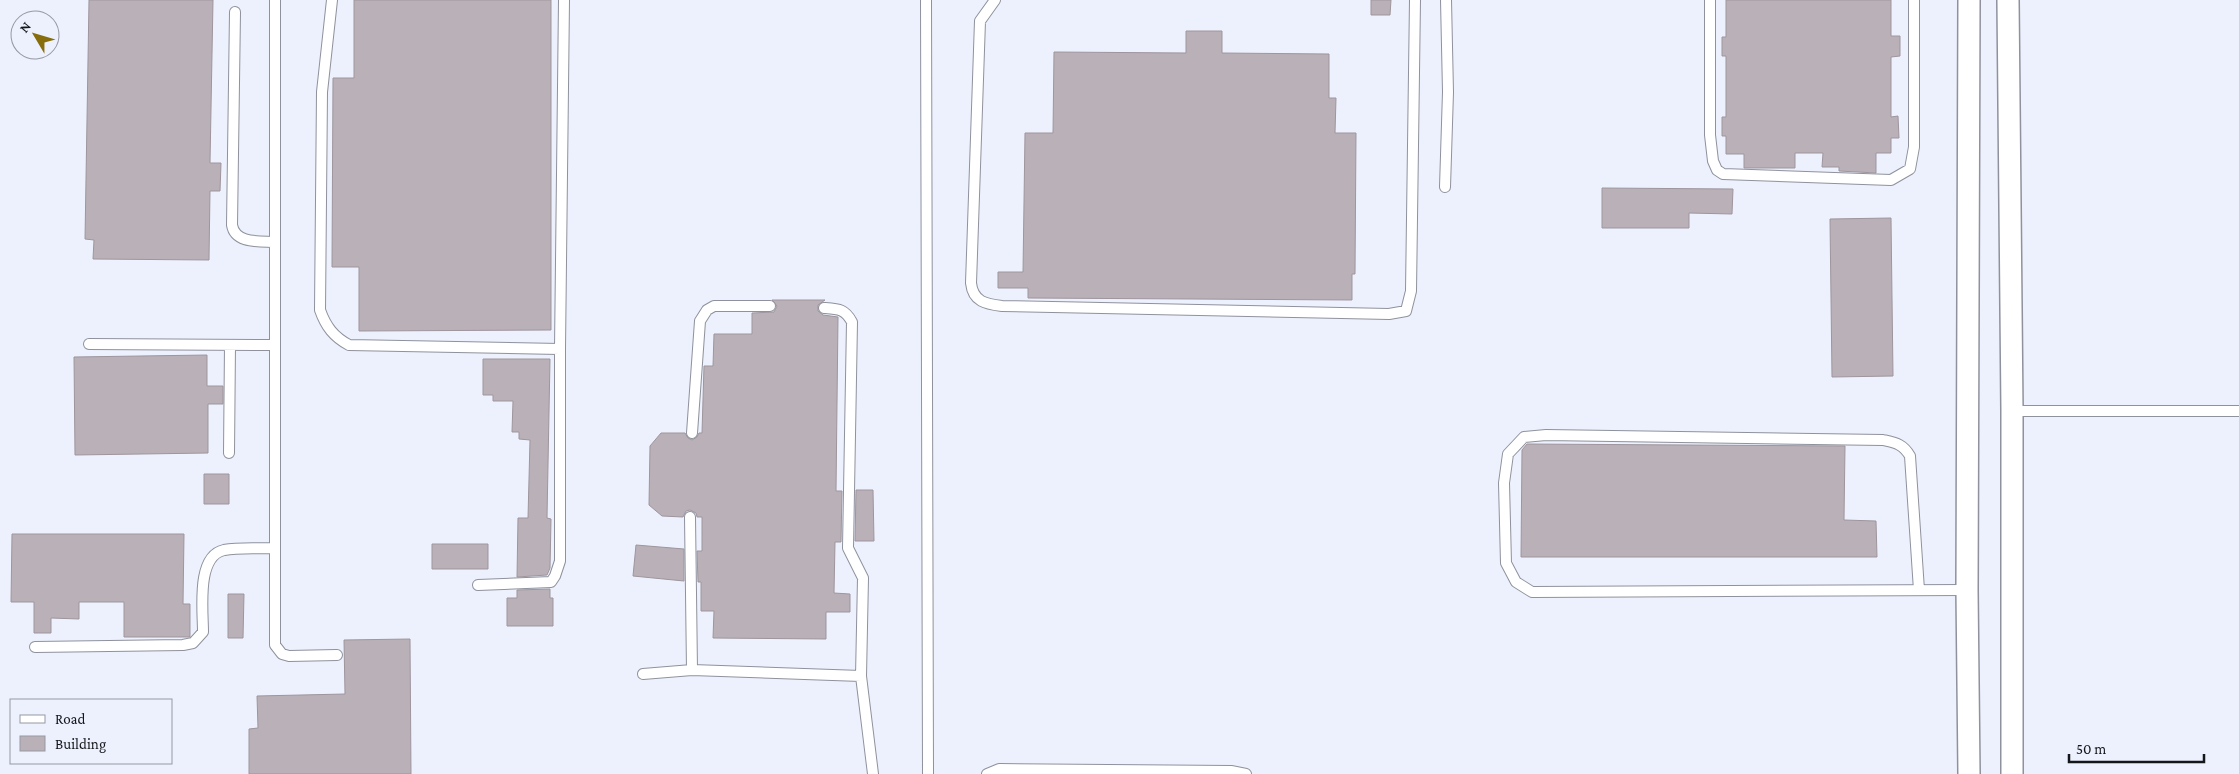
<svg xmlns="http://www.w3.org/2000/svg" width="2239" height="774" font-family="'Crimson Pro',serif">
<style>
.building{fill:#bab0b8;stroke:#9e959d}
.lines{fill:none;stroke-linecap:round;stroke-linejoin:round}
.lane-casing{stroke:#8f929c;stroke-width:12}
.street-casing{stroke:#8f929c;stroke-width:24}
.lane{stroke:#fff;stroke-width:10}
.street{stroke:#fff;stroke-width:21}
</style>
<rect width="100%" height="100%" fill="#edf1fd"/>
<path class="building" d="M89,0H213L210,163H221L220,191H210L209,260L93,259L94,240L85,239Z
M354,0H551V330L359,331V267H332L333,78H354Z
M1371,0H1391L1390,15H1371Z
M1726,0H1891V36H1900V56L1891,57V117L1898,116L1899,138H1891V153H1876V173L1839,171V167H1822L1823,153H1795V168H1744V154H1726V136H1722V117H1726V56H1722V37H1726Z
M1186,31H1222V53L1329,54V98H1336L1335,133H1356L1355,274H1352V300L1028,298V288H998V272H1023L1025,133H1053L1054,52L1186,53Z
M1602,188L1733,189L1732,214L1689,213V228H1602Z
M1891,218L1893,376L1832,377L1830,219Z
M772,300H825L818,305V311L823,315L838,317L836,491H842L841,542H835L834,593L850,594V612H826V639L713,638L714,611H701V582H698L697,551H702V517H697L696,513L690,510L686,511L683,517L662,516L649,505L650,446L661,433H685L688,438L692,440L697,437L699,433H702L704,366H713L714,334H752V313L774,312L777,306Z
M207,355V386H223V404H208V453L75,455L74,357Z
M483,359H550L547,518L551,519L550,568L547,575L517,577L518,518H528L530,440L519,439V432H512L513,401H493V395H483Z
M1527,444L1845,446L1844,520L1876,521L1877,557H1521L1522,450Z
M204,474H229V504H204Z
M856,490H873L874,541H855Z
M12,534H184L183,604H190V637H124V602H79V619L51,618V633H34V602H11Z
M432,544H488V569H432Z
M636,545L684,549V581L633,576Z
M550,589V598H553V626H507V598H517V590Z
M228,594H244L243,638H228Z
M410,639L411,774H249V729L258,728L257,696L345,694L344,640Z"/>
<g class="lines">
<defs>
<path id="lane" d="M275,0V645L282,654L289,656L337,655
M332,0L322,92L320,310C326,327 334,337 349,345L560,349
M926,0L928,774
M995,0L980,21L971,283C973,302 986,304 1002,306L1389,314L1406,311L1411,291L1415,0
M1710,0V135L1713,161L1717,170L1723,174L1891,180L1910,169L1914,147V0
M235,12L232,225C235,244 260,241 275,242
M1445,187L1448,92L1446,0
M824,308C839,309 845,309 852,322L848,548L863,578L861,676L873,774
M89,344L275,345
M2012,411H2239
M692,433L700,321L707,310L714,306H770
M229,453L230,345
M690,517L692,670
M478,585L551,582L555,576L560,561V349L564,0
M1919,590L1910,456C1903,444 1896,443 1883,440L1546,435L1524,437L1508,454L1504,483L1506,563L1516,582L1532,592L1967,590
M35,647L183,645L193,643L203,632C203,610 196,556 224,550C240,547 259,549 275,548
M643,674L692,670L861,676
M987,774L999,769L1231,771L1246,774"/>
<path id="street" d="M1969,0L1967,590L1969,774
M2008,0L2012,411V774"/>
</defs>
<use href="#lane" class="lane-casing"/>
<use href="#street" class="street-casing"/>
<use href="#lane" class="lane"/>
<use href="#street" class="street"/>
</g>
<rect x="10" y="699" width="162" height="65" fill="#edf1fd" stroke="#9699a2"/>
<rect x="20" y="715" width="25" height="8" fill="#ffffff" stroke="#9699a2"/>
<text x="55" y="724" font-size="15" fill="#141619">Road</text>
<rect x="20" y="736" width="25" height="15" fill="#bab0b8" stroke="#9699a2"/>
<text x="55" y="749" font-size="15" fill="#141619">Building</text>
<g transform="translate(35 35) rotate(308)"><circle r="24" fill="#edf1fd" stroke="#9699a2"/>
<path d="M0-4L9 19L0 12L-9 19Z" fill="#876d0b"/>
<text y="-8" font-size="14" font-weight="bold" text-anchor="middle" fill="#141619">N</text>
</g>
<path d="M2069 754v8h135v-8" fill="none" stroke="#141619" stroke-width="2.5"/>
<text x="2076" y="754" font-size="15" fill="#141619" stroke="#edf1fd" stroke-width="4" paint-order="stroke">50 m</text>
</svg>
